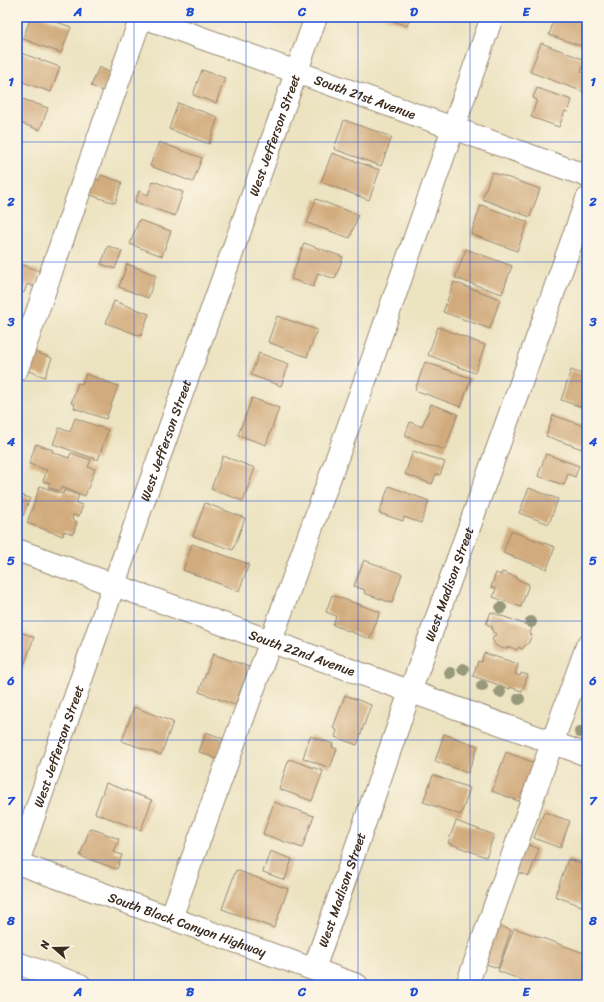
<svg xmlns="http://www.w3.org/2000/svg" width="604" height="1002" font-family="Sriracha,sans-serif">
<style>
.building{fill:#d1ab7d}
.lines{fill:none;stroke-linecap:round;stroke-linejoin:round}
.minor-casing{stroke:#948670;stroke-width:24}
.major-casing{stroke:#948670;stroke-width:24}
.highway-casing{stroke:#948670;stroke-width:24}
.minor{stroke:#fff;stroke-width:22}
.major{stroke:#fff;stroke-width:22}
.highway{stroke:#fff;stroke-width:22}
.tree{fill:#97997a}
.grid{fill:none;stroke:#1d4ed8;stroke-width:1;stroke-opacity:0.55}
.labels{text-anchor:middle;stroke-width:3.5;stroke-linejoin:round;paint-order:stroke}
.street-label{font-size:13px;fill:#3b2a1e;stroke:#fcf5e5}
.neatline{fill:none;stroke:#1d4ed8;stroke-width:1.5}
.grid-label{font-size:13px;text-anchor:middle;font-weight:bold;fill:#1d4ed8}
</style>
<rect width="100%" height="100%" fill="#fcf5e5"/>
<filter id="ink" filterUnits="userSpaceOnUse"><feTurbulence type="fractalNoise" baseFrequency=".025" numOctaves="2"/><feDisplacementMap in="SourceGraphic" scale="8" xChannelSelector="R" yChannelSelector="G"/><feConvolveMatrix kernelMatrix="1 2 1 2 8 2 1 2 1" color-interpolation-filters="sRGB"/></filter>
<filter id="wash" filterUnits="userSpaceOnUse"><feTurbulence type="fractalNoise" baseFrequency=".012" numOctaves="4" result="noise"/><feDisplacementMap in="SourceGraphic" scale="16" xChannelSelector="R" yChannelSelector="G"/><feGaussianBlur stdDeviation="0.9" result="paint"/><feColorMatrix in="noise" values="0 0 0 0 0 0 0 0 0 0 0 0 0 0 0 0 0 1.4 0 .05"/><feComposite in="paint" operator="in"/></filter>
<g filter="url(#wash)">
<rect width="100%" height="100%" fill="#ece3c1"/>
<g id="blocks">
<path class="building" d="M31,17H43L71,27L61,53L23,39Z
M383,17H410L407,26Z
M555,17H587V38L584,47L549,35Z
M541,43L585,60L581,72L587,74V85L584,92L530,72Z
M18,52L60,67L51,92L17,80V56Z
M99,67L111,73L103,91L91,86Z
M202,70L225,78L216,103L193,95Z
M537,88L572,100L568,112L565,111L559,127L531,117L537,100L533,98Z
M17,97L48,108L40,130L17,122Z
M178,103L218,117L209,144L169,129Z
M344,120L392,137L381,166L334,149Z
M17,137L24,140L17,158Z
M159,142L202,158L193,182L150,166Z
M332,153L380,170L369,200L321,182Z
M492,172L540,189L530,217L482,199Z
M101,175L122,182L115,203L90,195L95,179L99,180Z
M153,181L183,192L175,216L135,202L139,191L148,195Z
M17,183L22,185L17,198Z
M316,199L358,215L350,238L307,223Z
M481,205L528,222L517,251L471,234Z
M139,220L171,231L162,256L130,244Z
M304,243L343,257L335,279L318,273L313,287L291,279Z
M108,246L122,251L115,269L101,264Z
M466,249L512,266L502,294L455,278Z
M17,263L40,271L35,287L27,284L24,293L17,290Z
M127,264L156,275L148,298L119,287Z
M454,282L500,299L490,329L443,312Z
M114,301L149,314L141,336L106,323Z
M17,316L25,319L17,339Z
M277,316L317,330L307,357L268,342Z
M438,327L485,345L475,373L428,355Z
M30,350L52,358L45,377L23,369Z
M259,353L289,364L281,386L251,375Z
M425,362L471,378L461,407L415,390Z
M571,370L587,376V409L561,400Z
M86,374L118,386L106,419L74,408L75,404L71,403L78,383L82,384Z
M252,398L279,408L266,445L238,435Z
M431,404L458,414L445,450L405,436L410,422L422,427Z
M553,415L587,427V436L582,449L546,436Z
M75,418L108,430L98,460L53,444L59,428L70,432Z
M36,444L53,450L52,452L69,458L71,453L91,460L88,467L95,469L85,496L62,487L60,491L48,487L50,483L43,481L47,470L29,464Z
M413,451L445,462L440,475L436,474L432,484L405,474Z
M546,454L579,466L575,477L568,474L564,485L538,476Z
M223,456L255,468L243,501L211,489Z
M40,486L63,494L64,490L79,495L76,503L83,505L79,516L73,515L72,520L77,522L73,534L64,531L63,536L27,523Z
M389,486L429,501L421,523L404,517L403,521L379,513Z
M529,488L558,499L549,524L519,513Z
M17,494L30,498L23,516L17,514Z
M205,503L245,518L233,550L193,536Z
M511,531L555,547L547,569L503,553Z
M192,544L249,564L239,591L183,570Z
M364,560L402,574L392,603L364,593L365,590L354,586Z
M502,572L517,577L516,579L529,584L521,607L493,597L496,589L491,587L496,573L501,575Z
M332,595L380,612L370,639L333,625L336,616L326,612Z
M491,612L532,627L530,634L532,635L528,644H527L522,649L519,647L517,650L510,647L504,649L496,646L492,639L496,634L492,631L493,628H491L492,626L486,624Z
M17,631L34,637L22,671L17,669Z
M484,653L518,664L515,674L520,676L521,673L528,675L522,691L510,687V689L473,676L478,661L481,662Z
M213,654L249,667L235,705L199,692Z
M345,695L371,705L357,745L335,737L337,730L333,728Z
M134,707L173,722L161,755L122,741Z
M206,732L224,739L217,759L199,752Z
M444,734L478,746L468,773L435,761Z
M310,736L333,744L332,747L337,749L330,768L303,758Z
M506,752L535,763L521,802L492,791Z
M289,759L323,771L312,801L279,789Z
M433,775L470,788L461,815L423,802Z
M106,783L152,800L141,830L95,813Z
M274,802L314,816L302,848L263,834Z
M544,812L570,821L560,848L534,838Z
M456,821L494,835L486,857L448,843Z
M90,828L119,839L114,852L122,855L117,869L80,856Z
M524,843L539,849L529,876L514,871Z
M270,851L292,859L285,880L263,872Z
M568,859L587,866V908L555,896Z
M236,870L288,889L274,928L222,909Z
M497,925L511,930L498,968L483,963Z
M514,928L587,954V985H535L498,971Z"/>
</g>
</g>
<g filter="url(#ink)">
<use href="#blocks" fill-opacity="0" stroke="#948670" stroke-width="1"/>
<g class="lines">
<defs>
<g id="minor">
<path id="s1" d="M143,17L587,176"/>
<path d="M17,369L141,17"/>
<path id="s2" d="M17,550L587,755"/>
<path id="s3" d="M17,864L25,842L120,567L316,17"/>
<path d="M171,918L313,524L367,375L492,17"/>
<path id="s4" d="M314,969L410,692L587,199"/>
<path d="M467,985L552,743L587,646"/>
</g>
<g id="major">
<path id="s5" d="M17,863L357,985"/>
</g>
<path id="highway" d="M17,963L80,985"/>
</defs>
<use href="#minor" class="minor-casing"/>
<use href="#major" class="major-casing"/>
<use href="#highway" class="highway-casing"/>
<use href="#minor" class="minor"/>
<use href="#major" class="major"/>
<use href="#highway" class="highway"/>
</g>
<g class="tree">
<circle cx="501" cy="608" r="6"/>
<circle cx="531" cy="622" r="6"/>
<circle cx="463" cy="669" r="6"/>
<circle cx="450" cy="673" r="6"/>
<circle cx="482" cy="686" r="6"/>
<circle cx="500" cy="692" r="6"/>
<circle cx="519" cy="699" r="6"/>
<circle cx="580" cy="732" r="6"/>
</g>
</g>
<path class="grid" d="M134,17V985M246,17V985M358,17V985M470,17V985M17,142H587M17,262H587M17,381H587M17,501H587M17,621H587M17,740H587M17,860H587"/>
<g class="labels">
<g class="street-label">
<text dy="5" stroke="none"><textPath href="#s1" startOffset="236">South 21st Avenue</textPath></text>
<text dy="5" stroke="none"><textPath href="#s3" startOffset="773">West Jefferson Street</textPath></text>
<text dy="5" stroke="none"><textPath href="#s3" startOffset="449">West Jefferson Street</textPath></text>
<text dy="5" stroke="none"><textPath href="#s4" startOffset="408">West Madison Street</textPath></text>
<text dy="5" stroke="none"><textPath href="#s2" startOffset="303">South 22nd Avenue</textPath></text>
<text dy="5" stroke="none"><textPath href="#s3" startOffset="125">West Jefferson Street</textPath></text>
<text dy="5" stroke="none"><textPath href="#s4" startOffset="84">West Madison Street</textPath></text>
<text dy="5" stroke="none"><textPath href="#s5" startOffset="181">South Black Canyon Highway</textPath></text>
</g>
</g>
<rect width="604" height="1002" fill="none" stroke="#fcf5e5" stroke-width="44"/>
<g transform="translate(54 948) rotate(290)" stroke="#fcf5e5" stroke-width="3" paint-order="stroke">
<path d="M0-3L7 15L0 10L-7 15Z" fill="#3b2a1e"/>
<text y="-6" font-size="11" font-weight="bold" text-anchor="middle" fill="#3b2a1e">N</text>
</g>
<rect x="22" y="22" width="560" height="958" class="neatline"/>
<g class="grid-label">
<text x="78" y="16">A</text>
<text x="190" y="16">B</text>
<text x="302" y="16">C</text>
<text x="414" y="16">D</text>
<text x="526" y="16">E</text>
<text x="11" y="86">1</text>
<text x="593" y="86">1</text>
<text x="11" y="206">2</text>
<text x="593" y="206">2</text>
<text x="11" y="326">3</text>
<text x="593" y="326">3</text>
<text x="11" y="446">4</text>
<text x="593" y="446">4</text>
<text x="11" y="565">5</text>
<text x="593" y="565">5</text>
<text x="11" y="685">6</text>
<text x="593" y="685">6</text>
<text x="11" y="805">7</text>
<text x="593" y="805">7</text>
<text x="11" y="925">8</text>
<text x="593" y="925">8</text>
<text x="78" y="996">A</text>
<text x="190" y="996">B</text>
<text x="302" y="996">C</text>
<text x="414" y="996">D</text>
<text x="526" y="996">E</text>
</g>
</svg>
